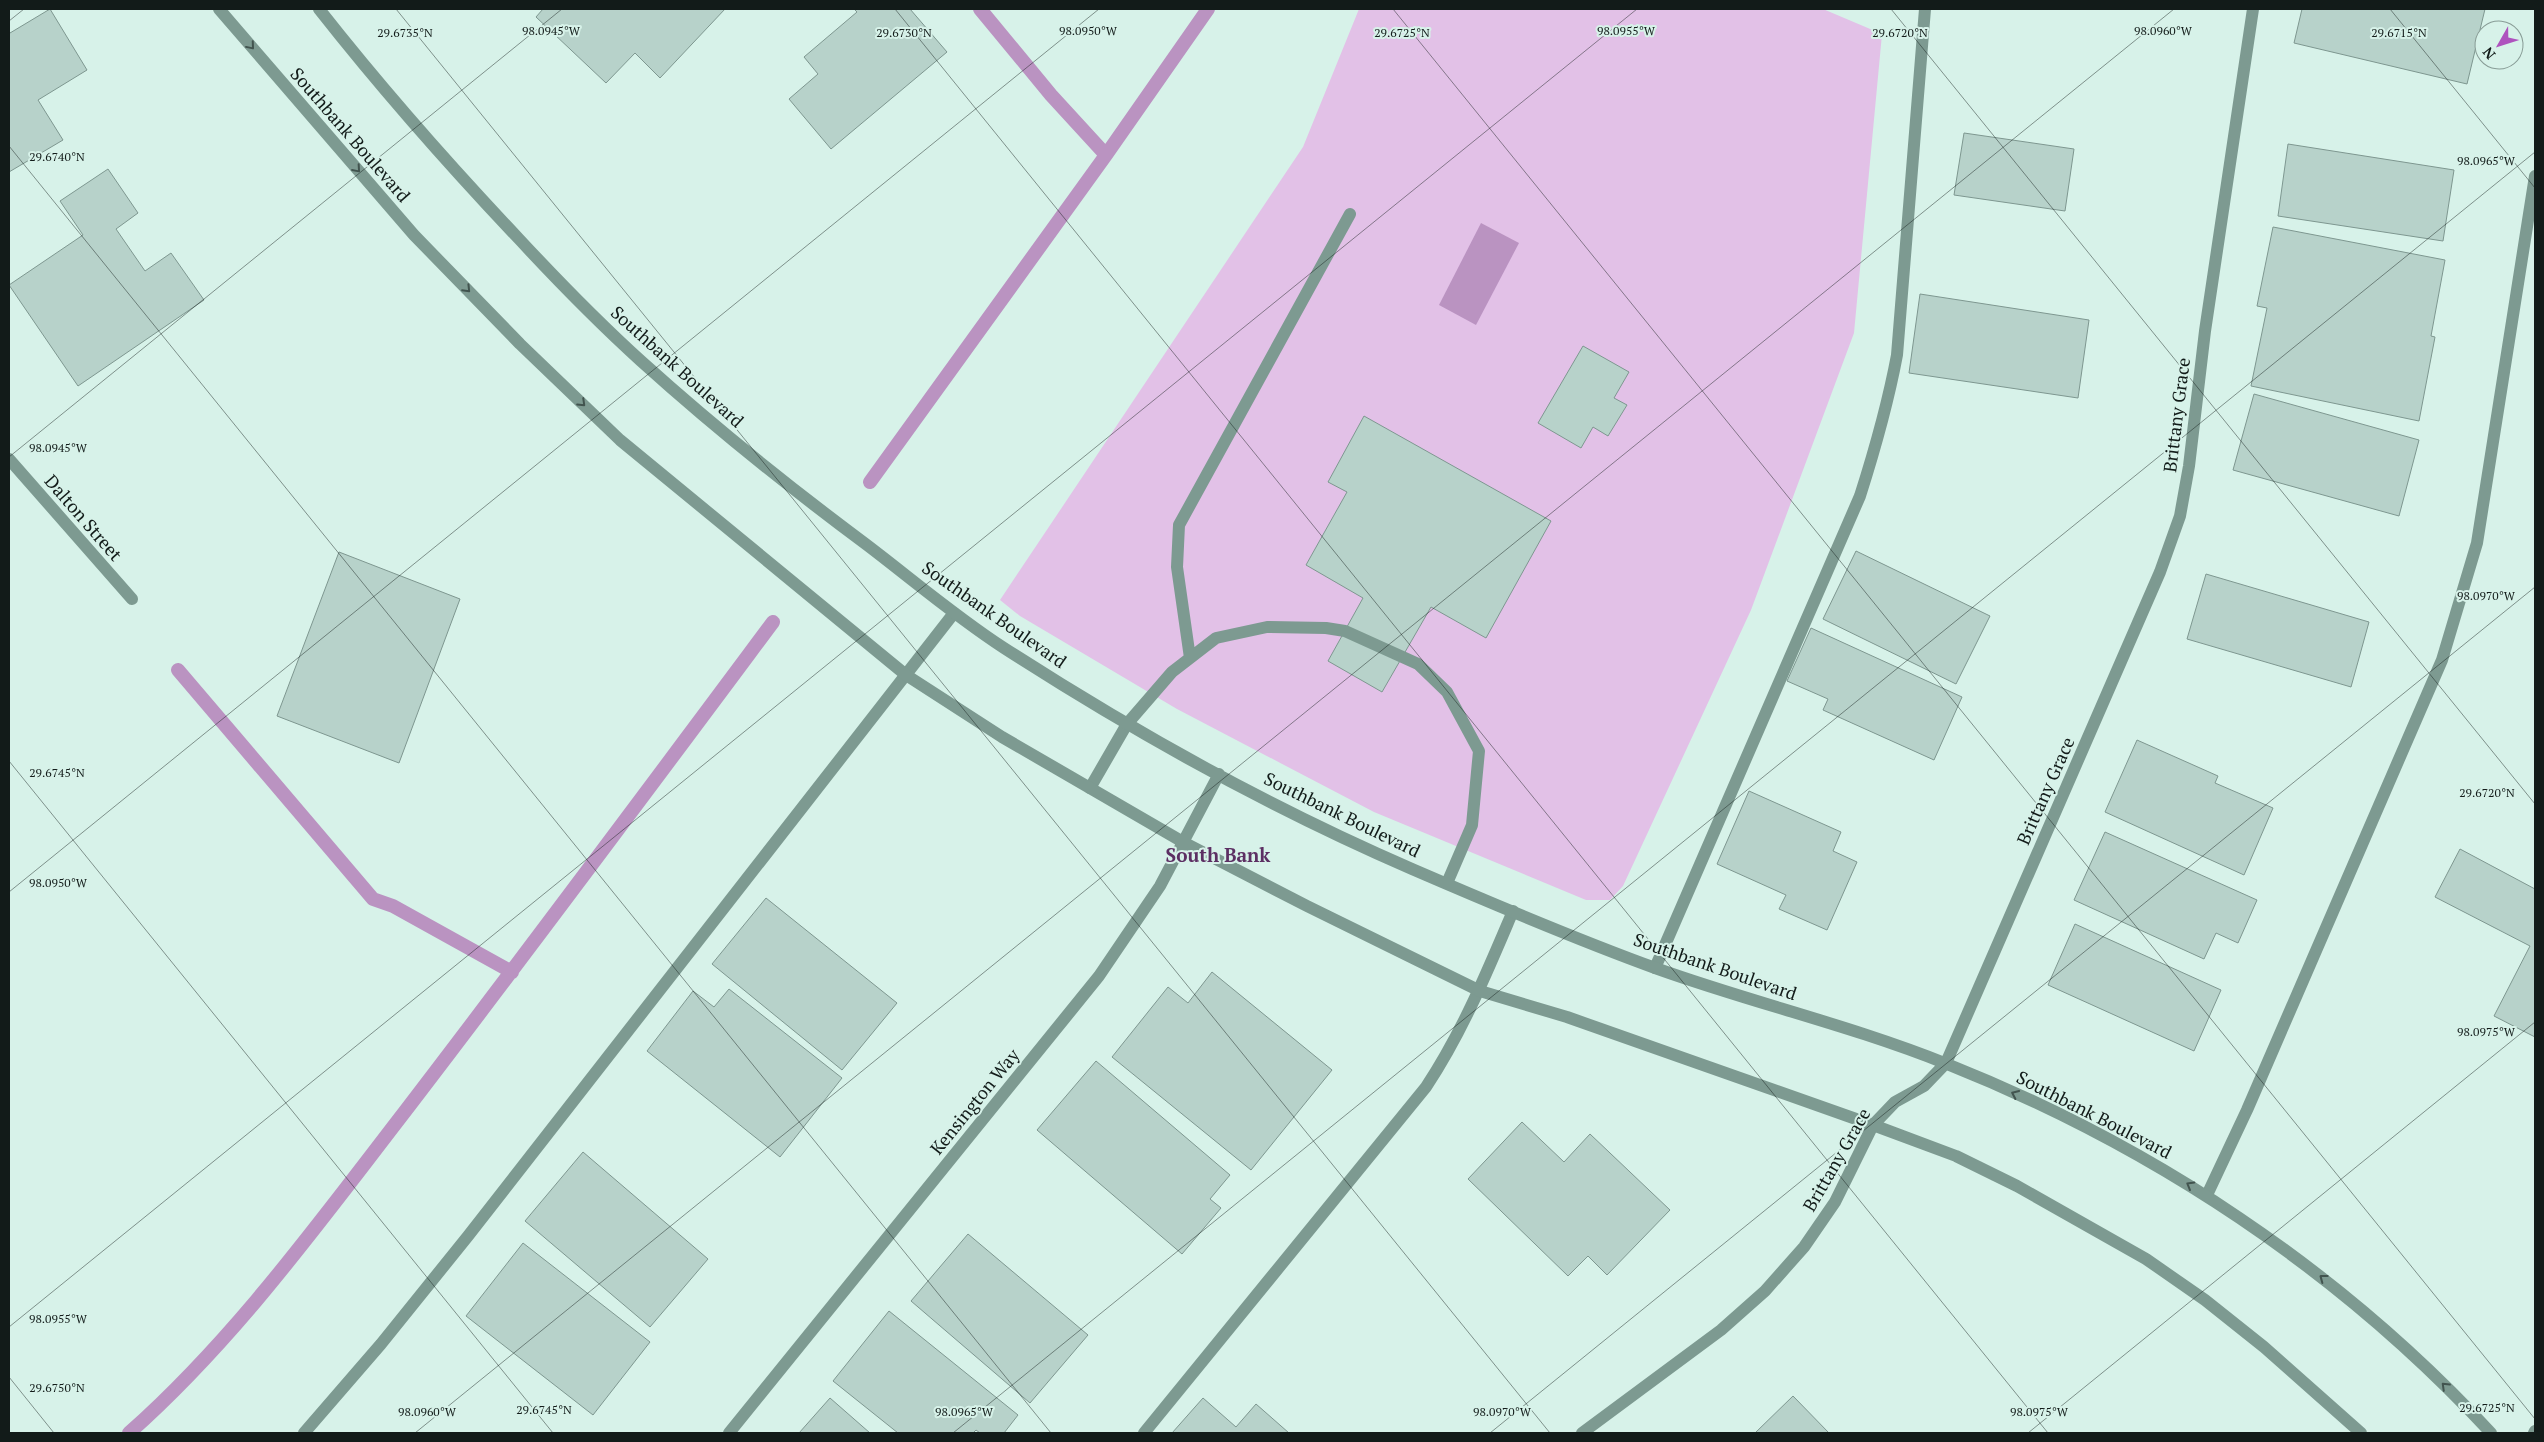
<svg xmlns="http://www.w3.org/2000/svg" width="2544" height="1442" font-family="'PT Serif',serif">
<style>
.green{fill:#e2c1e7}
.water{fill:#ba93c1}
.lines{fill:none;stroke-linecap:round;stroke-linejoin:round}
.stream{stroke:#ba93c1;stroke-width:14}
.building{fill:#b7d2ca;stroke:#7e9790}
.service{stroke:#7d9a91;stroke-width:12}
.minor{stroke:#7d9a91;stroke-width:12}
.oneway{stroke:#42544f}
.ticks{fill:none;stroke:#121b19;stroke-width:1;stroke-opacity:0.45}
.labels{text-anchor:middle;stroke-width:4;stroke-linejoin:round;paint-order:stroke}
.street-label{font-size:18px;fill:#121b19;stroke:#d7f2e9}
.neighbourhood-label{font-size:19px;font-weight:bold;fill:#5c2f63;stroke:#d7f2e9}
.ticks-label{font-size:12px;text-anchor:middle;fill:#121b19;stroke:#d7f2e9;stroke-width:4;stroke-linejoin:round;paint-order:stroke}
</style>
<rect width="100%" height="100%" fill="#d7f2e9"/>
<path class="green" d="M1359,9H1823L1882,34L1854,333L1751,610L1623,886L1610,900H1586L1374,812L1177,709L1020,616L1000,600L1303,147Z"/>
<path class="water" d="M1481,223L1519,243L1476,325L1439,305Z"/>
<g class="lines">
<path class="stream" d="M980,9L1051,95L1106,155
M870,482L1106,155L1208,9
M178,670L373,899L393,906L512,972
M129,1433C234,1340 318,1224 403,1114C528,951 650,787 773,622"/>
</g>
<path class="building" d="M50,9L87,70L38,100L63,140L9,172V31L10,33Z
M543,9H725L660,78L635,53L606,83L536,17Z
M854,9H910L947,52L831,149L789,99L818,74L804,57L857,12Z
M2302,9H2485L2467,84L2294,43Z
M1964,133L2074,149L2065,211L1954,195Z
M2288,144L2454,170L2443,241L2278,216Z
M108,169L138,213L116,229L145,271L171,253L204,300L78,386L9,285L83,235L60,201Z
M2273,227L2445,260L2431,336L2435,337L2419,421L2251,386L2267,308L2257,306Z
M1920,294L2089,320L2078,398L1909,373Z
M1583,346L1629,372L1614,398L1627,405L1608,436L1593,427L1581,448L1538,423Z
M2254,394L2419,440L2399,516L2233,470Z
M1364,416L1551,521L1486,638L1431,607L1382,692L1328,661L1363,598L1306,565L1347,492L1328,482Z
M1856,551L1990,616L1956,684L1823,619Z
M339,552L460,599L399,763L277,716Z
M2206,574L2369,622L2351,687L2187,639Z
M1811,628L1962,697L1934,760L1823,710L1828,699L1787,681Z
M2137,740L2218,776L2215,783L2273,808L2244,875L2105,812Z
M1749,791L1841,832L1833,851L1857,862L1827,930L1779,909L1786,895L1717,864Z
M2105,832L2257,900L2238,943L2216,933L2204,959L2074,900Z
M2460,849L2535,889V1037L2494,1016L2530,946L2435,897Z
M766,898L897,1003L842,1070L712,964Z
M2075,924L2221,990L2194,1051L2048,985Z
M1212,972L1332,1070L1251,1170L1112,1057L1168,987L1188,1003Z
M729,989L842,1078L780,1157L647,1051L693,991L714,1007Z
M1096,1061L1230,1175L1210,1199L1221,1208L1182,1254L1037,1130Z
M1522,1122L1564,1162L1590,1134L1670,1210L1607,1275L1588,1256L1568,1276L1468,1179Z
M583,1152L708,1259L650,1327L525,1221Z
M968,1234L1088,1335L1030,1403L911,1301Z
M523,1243L650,1342L593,1415L466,1316Z
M889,1311L1018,1415L1004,1433H980L976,1430L973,1433H898L833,1381Z
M1793,1396L1829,1433H1755Z
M830,1398L870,1433H799Z
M1203,1398L1236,1427L1256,1404L1289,1433H1172Z"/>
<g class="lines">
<path class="service" d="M1190,658L1177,567L1179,525L1350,214
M1090,788L1127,724L1172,672L1216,638L1267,627L1326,628L1345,631L1418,664L1447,692L1479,751L1472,825L1447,883
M1655,968L1860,496C1875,449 1888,403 1897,355L1925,9
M2207,1195L2247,1110L2442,660L2477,543L2535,176
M304,1433L381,1344L468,1236L954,613
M1144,1433L1426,1087C1463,1031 1487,972 1513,911"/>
<path class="minor" d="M219,9L414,235L520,344L620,440L906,675L1002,737L1183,842L1307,906L1480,991L1567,1017L1873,1125L1956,1156L2017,1186L2146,1259L2205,1300L2264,1347L2361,1433
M319,9C382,89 449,165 519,239C558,281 598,322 641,361C713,426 789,487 867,545C913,580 956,617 1004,648C1134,732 1271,808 1412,869C1493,904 1575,939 1658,969C1753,1003 1853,1026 1947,1064C2153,1146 2340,1270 2491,1433
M9,459L132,599
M729,1433L1099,976L1160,886L1219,774
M1582,1433L1721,1330L1765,1291L1804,1247L1835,1202L1873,1125L1895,1102L1924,1086L1946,1063L2160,572L2180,516L2189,466L2205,331L2253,9
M2534,1433L2535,1431"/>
</g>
<defs><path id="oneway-chevron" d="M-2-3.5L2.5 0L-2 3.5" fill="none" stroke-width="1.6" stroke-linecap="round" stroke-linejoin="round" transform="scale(1.25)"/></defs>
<g class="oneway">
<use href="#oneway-chevron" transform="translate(251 46) rotate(50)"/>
<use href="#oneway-chevron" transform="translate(357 169) rotate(49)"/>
<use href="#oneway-chevron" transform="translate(467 289) rotate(46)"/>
<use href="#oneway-chevron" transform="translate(582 403) rotate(44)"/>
<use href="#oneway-chevron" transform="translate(2015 1094) rotate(-155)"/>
<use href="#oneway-chevron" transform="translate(2190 1185) rotate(-150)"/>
<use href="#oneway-chevron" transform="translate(2323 1278) rotate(-143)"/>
<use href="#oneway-chevron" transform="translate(2445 1386) rotate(-136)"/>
</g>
<path class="ticks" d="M396,9L1550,1433M895,9L2048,1433M1393,9L2535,1419M1891,9L2535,804M2390,9L2535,188M9,21L24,9M9,146L1051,1433M9,457L562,9M9,761L553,1433M9,892L1099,9M9,1327L1637,9M9,1377L54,1433M415,1433L2174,9M953,1433L2535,152M1490,1433L2535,587M2028,1433L2535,1022"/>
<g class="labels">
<g class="street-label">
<text transform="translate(350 135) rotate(49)" y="6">Southbank Boulevard</text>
<text transform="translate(677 367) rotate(42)" y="6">Southbank Boulevard</text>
<text transform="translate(2177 415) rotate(-83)" y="6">Brittany Grace</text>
<text transform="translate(83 518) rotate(49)" y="6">Dalton Street</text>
<text transform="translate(994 615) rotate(35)" y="6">Southbank Boulevard</text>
<text transform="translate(2046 791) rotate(-66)" y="6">Brittany Grace</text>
<text transform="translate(1342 815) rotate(26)" y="6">Southbank Boulevard</text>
<text transform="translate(1715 967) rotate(19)" y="6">Southbank Boulevard</text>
<text transform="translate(975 1102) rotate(-51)" y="6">Kensington Way</text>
<text transform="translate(2094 1115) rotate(27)" y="6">Southbank Boulevard</text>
<text transform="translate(1837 1160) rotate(-60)" y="6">Brittany Grace</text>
</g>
<g class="neighbourhood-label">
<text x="1218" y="862">South Bank</text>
</g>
</g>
<g class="ticks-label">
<text x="551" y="35">98.0945°W</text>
<text x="1088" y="35">98.0950°W</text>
<text x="1626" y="35">98.0955°W</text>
<text x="2163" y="35">98.0960°W</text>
<text x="405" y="37">29.6735°N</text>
<text x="904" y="37">29.6730°N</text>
<text x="1402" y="37">29.6725°N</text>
<text x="1900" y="37">29.6720°N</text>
<text x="2399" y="37">29.6715°N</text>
<text x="57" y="161">29.6740°N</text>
<text x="2486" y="165">98.0965°W</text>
<text x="58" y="452">98.0945°W</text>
<text x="2486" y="600">98.0970°W</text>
<text x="57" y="777">29.6745°N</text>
<text x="2487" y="797">29.6720°N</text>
<text x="58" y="887">98.0950°W</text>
<text x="2486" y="1036">98.0975°W</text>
<text x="58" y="1323">98.0955°W</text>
<text x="57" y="1392">29.6750°N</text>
<text x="2487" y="1412">29.6725°N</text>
<text x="544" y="1414">29.6745°N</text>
<text x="427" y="1416">98.0960°W</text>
<text x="964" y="1416">98.0965°W</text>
<text x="1502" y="1416">98.0970°W</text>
<text x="2039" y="1416">98.0975°W</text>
</g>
<rect width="2544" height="1442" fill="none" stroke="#121b19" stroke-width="20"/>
<g transform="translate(2499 45) rotate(231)"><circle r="24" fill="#d7f2e9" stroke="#889c96"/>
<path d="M0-4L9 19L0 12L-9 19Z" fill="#ae52be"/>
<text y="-8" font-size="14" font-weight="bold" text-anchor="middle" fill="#121b19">N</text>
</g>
</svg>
